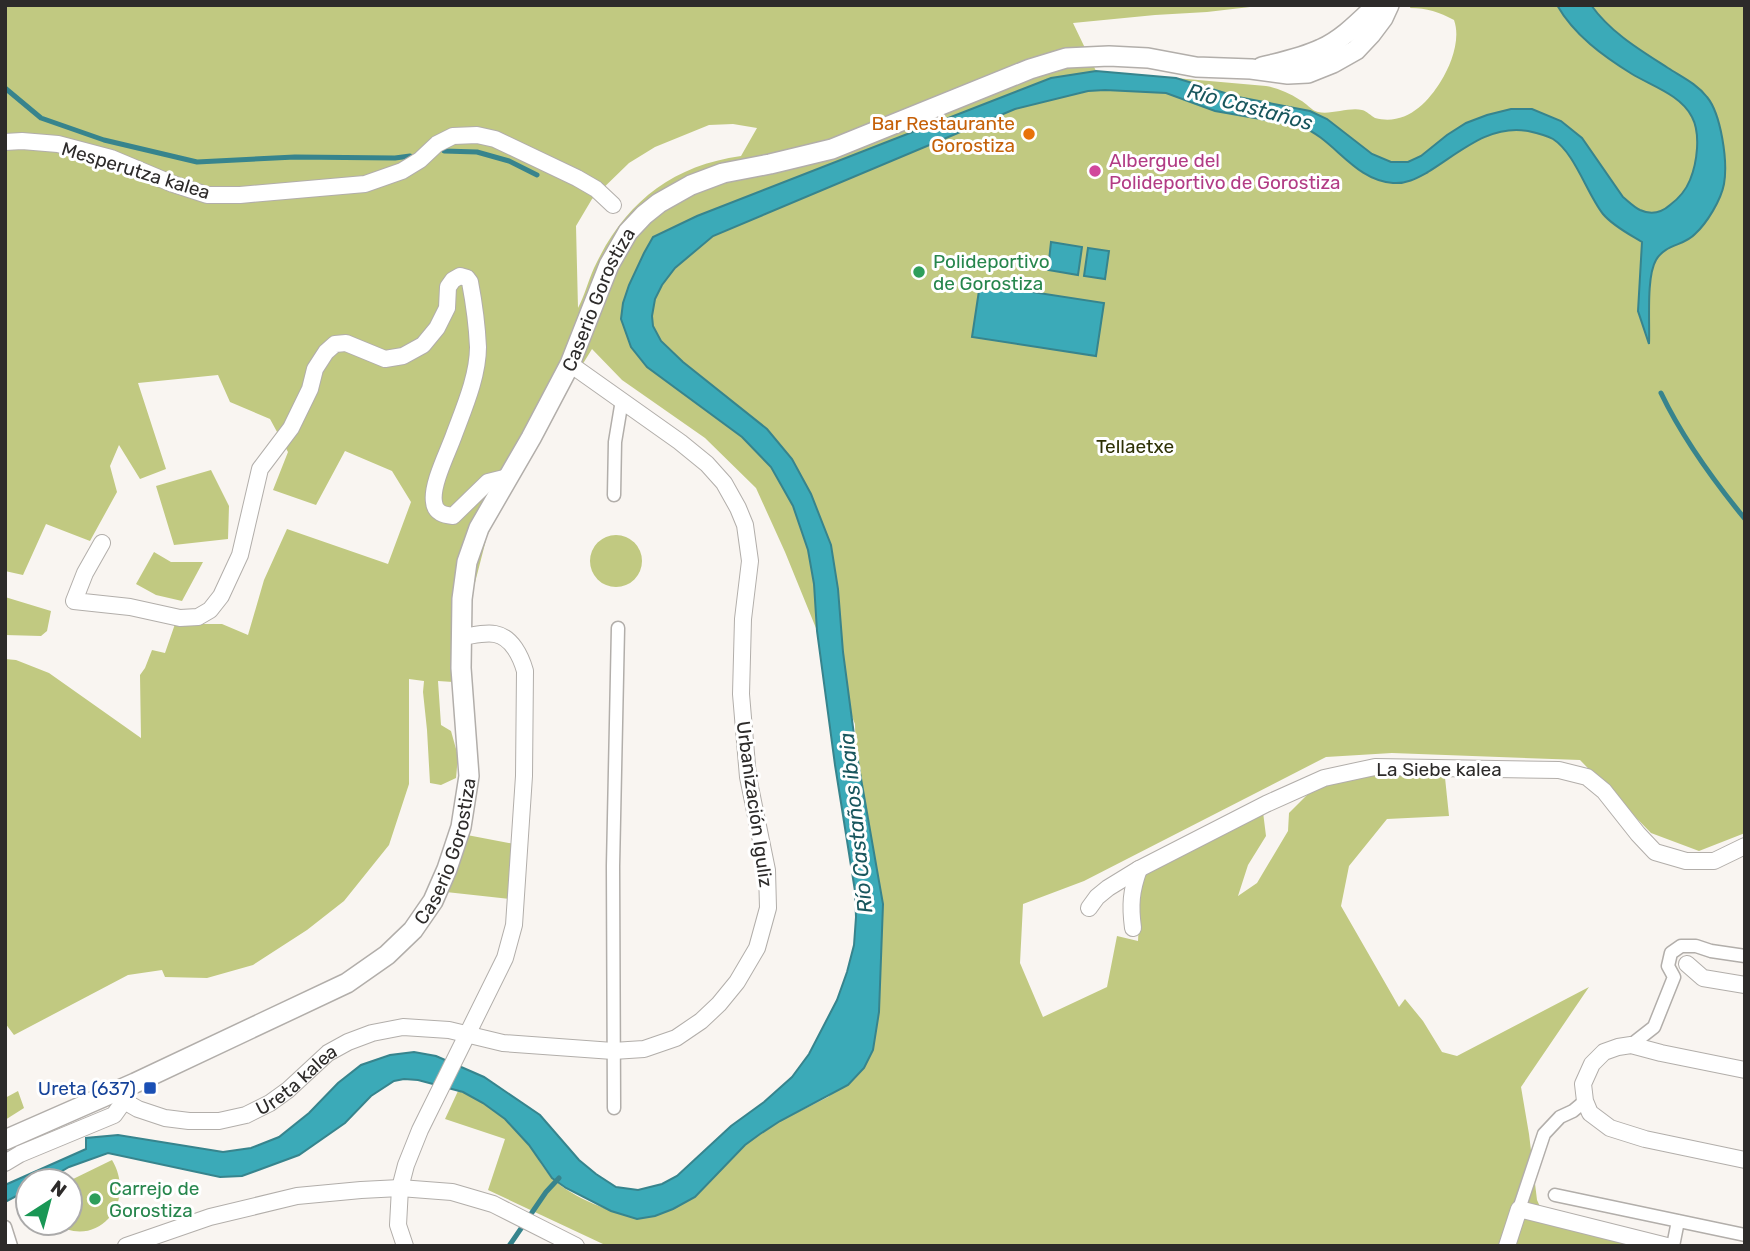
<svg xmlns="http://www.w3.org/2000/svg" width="1750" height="1251" font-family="Rubik,sans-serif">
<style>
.green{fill:#c1c981;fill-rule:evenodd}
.water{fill:#3baab8;stroke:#37848d;stroke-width:2}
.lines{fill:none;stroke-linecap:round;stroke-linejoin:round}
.stream{stroke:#37848d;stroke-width:5}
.pedestrian-casing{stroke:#b2aeaa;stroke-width:15}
.minor-casing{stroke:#b2aeaa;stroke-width:18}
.tertiary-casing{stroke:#b2aeaa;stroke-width:22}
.pedestrian{stroke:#fff;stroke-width:12}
.minor{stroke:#fff;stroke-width:16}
.tertiary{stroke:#fff;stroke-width:19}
.food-dot{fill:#e8710a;stroke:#fff;stroke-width:2.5}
.hotel-dot{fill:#d1479c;stroke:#fff;stroke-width:2.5}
.leisure-dot{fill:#2e9e5b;stroke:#fff;stroke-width:2.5}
.transit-dot{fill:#1a4fb4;stroke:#fff;stroke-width:2.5}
.labels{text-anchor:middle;stroke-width:6;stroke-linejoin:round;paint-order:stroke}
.food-label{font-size:19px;fill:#c56008;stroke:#fff;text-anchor:end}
.hotel-label{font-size:19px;fill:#b23c85;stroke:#fff;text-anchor:start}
.street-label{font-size:19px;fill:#2d2b2a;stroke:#fff}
.leisure-label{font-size:19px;fill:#27864d;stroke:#fff;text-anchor:start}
.park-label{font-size:19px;fill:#2e3105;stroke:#fff}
.transit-label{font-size:19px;fill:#164399;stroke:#fff;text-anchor:end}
.water-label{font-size:21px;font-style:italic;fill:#18565d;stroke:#fff}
</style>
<rect width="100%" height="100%" fill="#f9f5f1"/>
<path class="green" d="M5,5H1267L1207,12L1155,15L1073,23L1096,71L1266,86C1278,88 1289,93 1300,100C1306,103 1312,111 1318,112C1331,115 1349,107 1362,110C1367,111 1371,116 1375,118C1405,126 1427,104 1441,81C1451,65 1461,39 1454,20C1439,12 1427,8 1410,8L1411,5H1745V833L1699,851L1651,833L1580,760L1392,753L1326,757L1084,881L1023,904L1020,963L1043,1017L1107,987L1117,936L1138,941L1140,902L1137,891L1146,873L1263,812L1266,836L1248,865L1238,896L1257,883L1288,831L1289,813L1324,778L1444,768L1449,816L1387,819L1349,866L1341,906L1399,1007L1405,999L1423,1021L1442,1052L1457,1056L1589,987L1521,1087L1529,1134L1537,1200L1547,1222L1644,1246H603V1244L488,1190L505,1139L445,1119L458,1091C487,1100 513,1123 531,1148C538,1158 544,1170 553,1179C576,1200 608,1210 637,1219L760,1134L780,1121L828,1097L864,1068L855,724L785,552L756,488L705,438L622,380L592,349L534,443L487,536L470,602L468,683L438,681L441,725L451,731L458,756L456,778L441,785L430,783L427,730L423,692L424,681L409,679V784L389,845L344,901L307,930L253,965L207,978L165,977L162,970L128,975L14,1035L5,1023V659L16,660L49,673L141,738L140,675L145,668L152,650L165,653L175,624H222L248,635L264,580L287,529L388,564L411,502L392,471L345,451L316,505L273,490L288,452L270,419L230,402L218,375L138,383L166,469L140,479L119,445L110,466L117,492L90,541L46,524L23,575L5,571ZM733,124L757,128L741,156C670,166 624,204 594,268C588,281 585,295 578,308L576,226L592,199L629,163L655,147L709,125Z
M211,470L229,506L228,539L174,545L156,486Z
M590 561a26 26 0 1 1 52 0a26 26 0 1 1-52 0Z
M154,552L171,562H203L182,601L156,595L136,584Z
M5,597L51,611L47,631L41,636L5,635Z
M467,835L514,844L511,899L446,892Z
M18,1091L24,1108L5,1120V1098Z
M112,1160C138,1204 96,1251 54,1223H70L69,1181Z"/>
<path class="water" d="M1557,5H1591C1611,33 1640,50 1668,68C1682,77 1697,84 1707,97C1721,114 1728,161 1724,184C1721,200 1707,223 1695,234C1684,246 1665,244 1656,260C1646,277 1650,323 1649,344L1638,311L1642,242C1629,234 1613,226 1603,214C1587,194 1575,153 1553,139C1546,135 1537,133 1528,131C1489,124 1459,153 1428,172C1417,178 1407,184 1393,183C1353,180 1335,139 1300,126L1215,111L1166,93L1105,90L1088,91L1015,109L713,236L675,268L662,285L655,299L652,316L653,326L661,341L683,362L767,429L792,459L811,494L831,545L838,589L843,652L856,750L883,904L879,1012L873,1050L864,1068L848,1085L780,1121L760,1134L745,1145L695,1197L673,1209L655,1216L637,1219L611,1211L566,1188L552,1178L529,1145L505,1119L483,1103L463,1092L418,1080L404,1079L394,1081L371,1096L345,1123L299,1155L242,1176L220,1177L108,1153L69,1167L45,1181H28V1190L5,1202V1185L86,1149V1138L118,1135L223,1152L251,1148L279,1137L309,1113L338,1083L361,1065L390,1055L414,1052L436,1056L484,1077L540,1115L579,1160L596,1174L616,1187L638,1190L662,1184L677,1176L731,1126L764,1102L792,1077L809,1054L837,1000L847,972L854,945L856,917L855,891L835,765L817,631L814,584L808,550L793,506L771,467L742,437L647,367L631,347L621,319L623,303L629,285L644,253L653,237L697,216L1051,78L1096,71L1176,78L1238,97L1310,111L1327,119L1372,154L1391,162H1408L1421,156L1447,135L1466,123L1487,115L1511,109H1532L1561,121L1582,138L1623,197C1628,201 1634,207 1640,210C1651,215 1661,213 1670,205C1678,199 1686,190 1690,180C1697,163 1701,134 1692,117C1681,95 1652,86 1632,74C1603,56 1574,35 1557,5Z
M1051,242L1082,247L1078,275L1048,270Z
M1088,248L1109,251L1105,279L1084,276Z
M980,284L1104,303L1096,356L972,337Z"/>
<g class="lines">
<path class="stream" d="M5,88L41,118L104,140L197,162L295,157L395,158L410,156
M444,151L477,152L509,161L537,175
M1661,393C1683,439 1713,480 1745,519
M509,1246L546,1192L559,1178"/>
<defs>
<path id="pedestrian" d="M614,495L615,442L622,400
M1631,1045L1654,1027L1674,977L1668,966L1671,953L1681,946H1696L1711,951L1745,956
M614,1108L613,866L618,628
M1555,1195L1745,1235
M1519,1209L1544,1134L1560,1117L1573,1111L1585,1101
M5,1227L11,1246
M1673,1246L1678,1221"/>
<g id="minor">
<path d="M5,142L22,141L58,144L111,158L173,184L207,195H240L365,184L402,171L420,160L437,144L453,136L477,135L495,139L577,178L596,189L613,205"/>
<path d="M102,543L85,573L74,601L130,607L180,618L198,617L210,610L221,596L240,555L260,469L291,428L310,389L315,369L326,352L335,344L346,343L385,359L403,356L423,345L437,328L447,308L448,287L453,280L460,276L467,278L470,282C474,303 477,325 478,347C478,376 464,408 454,435C448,452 431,485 434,502C435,513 444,515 453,516L488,482L508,477"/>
<path d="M1089,908L1097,897L1108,888L1139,869L1266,804L1324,778L1375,767L1559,770L1587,777L1604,791L1638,834L1655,852L1686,861H1714L1745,846"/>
<path d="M1133,928C1130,905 1131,891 1139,869"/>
<path d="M1687,964L1703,978L1745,985"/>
<path d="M1745,1070L1661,1053L1631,1045L1618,1047L1604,1052L1592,1064L1583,1084L1585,1101L1590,1113L1610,1128L1645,1139L1745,1160"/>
<path id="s1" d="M118,1091L124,1101L138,1109L165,1118L189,1121H219L246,1115L270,1103L288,1090L328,1053L348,1042L372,1033L403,1027L449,1030L503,1043L613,1051L644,1049L676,1038L701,1021L719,1004L737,982L757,948L768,908L767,870L748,777L741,694L743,619L750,561L745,525L738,508L724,483L707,464L680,442L570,364"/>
<path d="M5,1163L20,1154L114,1115L124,1101"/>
<path d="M126,1246L210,1217L297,1196L361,1190L400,1188L452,1192L493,1204L576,1246"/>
<path d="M405,1246L398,1225L400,1188L406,1165L420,1130L505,958L514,925L524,776L525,671C521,657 512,637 495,634C484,632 471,636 461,637"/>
<path d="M1507,1246L1519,1209L1667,1246"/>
</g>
<g id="tertiary">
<path d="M1262,67C1282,62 1302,58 1321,49C1342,40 1360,21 1377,5"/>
<path id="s2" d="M5,1140L135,1083L347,983L387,955L413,930L433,901L447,869L461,827L469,776L461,668L462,599L467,562L479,528L531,438L570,364L609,265L628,232L644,215L659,203L691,185L723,173L770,164L832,149L1030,69L1066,58L1109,56L1148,58L1196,67L1251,69L1288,74L1308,73L1333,63L1356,50L1371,34L1383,18L1389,5"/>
</g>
</defs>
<use href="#pedestrian" class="pedestrian-casing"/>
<use href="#minor" class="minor-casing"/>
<use href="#tertiary" class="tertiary-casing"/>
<use href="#pedestrian" class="pedestrian"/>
<use href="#minor" class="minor"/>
<use href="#tertiary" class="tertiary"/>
</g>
<circle class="food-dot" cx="1029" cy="134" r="7"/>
<circle class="hotel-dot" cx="1095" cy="171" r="7"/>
<g class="leisure-dot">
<circle cx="919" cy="272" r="7"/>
<circle cx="95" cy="1199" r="7"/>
</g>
<rect class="transit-dot" x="143" y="1081" width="14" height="14" rx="3.5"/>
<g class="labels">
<g class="food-label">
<text x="1015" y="130">Bar Restaurante<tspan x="1015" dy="22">Gorostiza</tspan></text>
</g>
<g class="hotel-label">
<text x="1109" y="167">Albergue del<tspan x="1109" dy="22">Polideportivo de Gorostiza</tspan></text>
</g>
<g class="street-label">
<text transform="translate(136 170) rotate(17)" y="7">Mesperutza kalea</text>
<text dy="7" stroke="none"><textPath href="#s2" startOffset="1136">Caserio Gorostiza</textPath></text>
<text x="1439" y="776">La Siebe kalea</text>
<text transform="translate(755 804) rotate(82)" y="7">Urbanización Iguliz</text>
<text dy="7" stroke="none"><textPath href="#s2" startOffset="548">Caserio Gorostiza</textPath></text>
<text dy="7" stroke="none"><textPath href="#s1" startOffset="200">Ureta kalea</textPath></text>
</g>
<g class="leisure-label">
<text x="933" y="268">Polideportivo<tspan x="933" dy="22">de Gorostiza</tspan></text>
<text x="109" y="1195">Carrejo de<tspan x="109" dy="22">Gorostiza</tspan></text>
</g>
<g class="park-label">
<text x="1135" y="453">Tellaetxe</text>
</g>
<g class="transit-label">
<text x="136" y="1095">Ureta (637)</text>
</g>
<g class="water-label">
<text transform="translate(1250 107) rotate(15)" y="7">Río Castaños</text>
<text transform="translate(856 823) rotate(-96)" y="7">Río Castaños ibaia</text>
</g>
</g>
<rect width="1750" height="1251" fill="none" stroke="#2d2b2a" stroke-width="14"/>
<g transform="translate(49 1202) rotate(36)"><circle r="33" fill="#ffffff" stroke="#abaaaa" stroke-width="2"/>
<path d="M0-5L12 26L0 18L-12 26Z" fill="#199755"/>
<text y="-10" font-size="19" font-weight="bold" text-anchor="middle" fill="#2d2b2a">N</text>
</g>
</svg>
